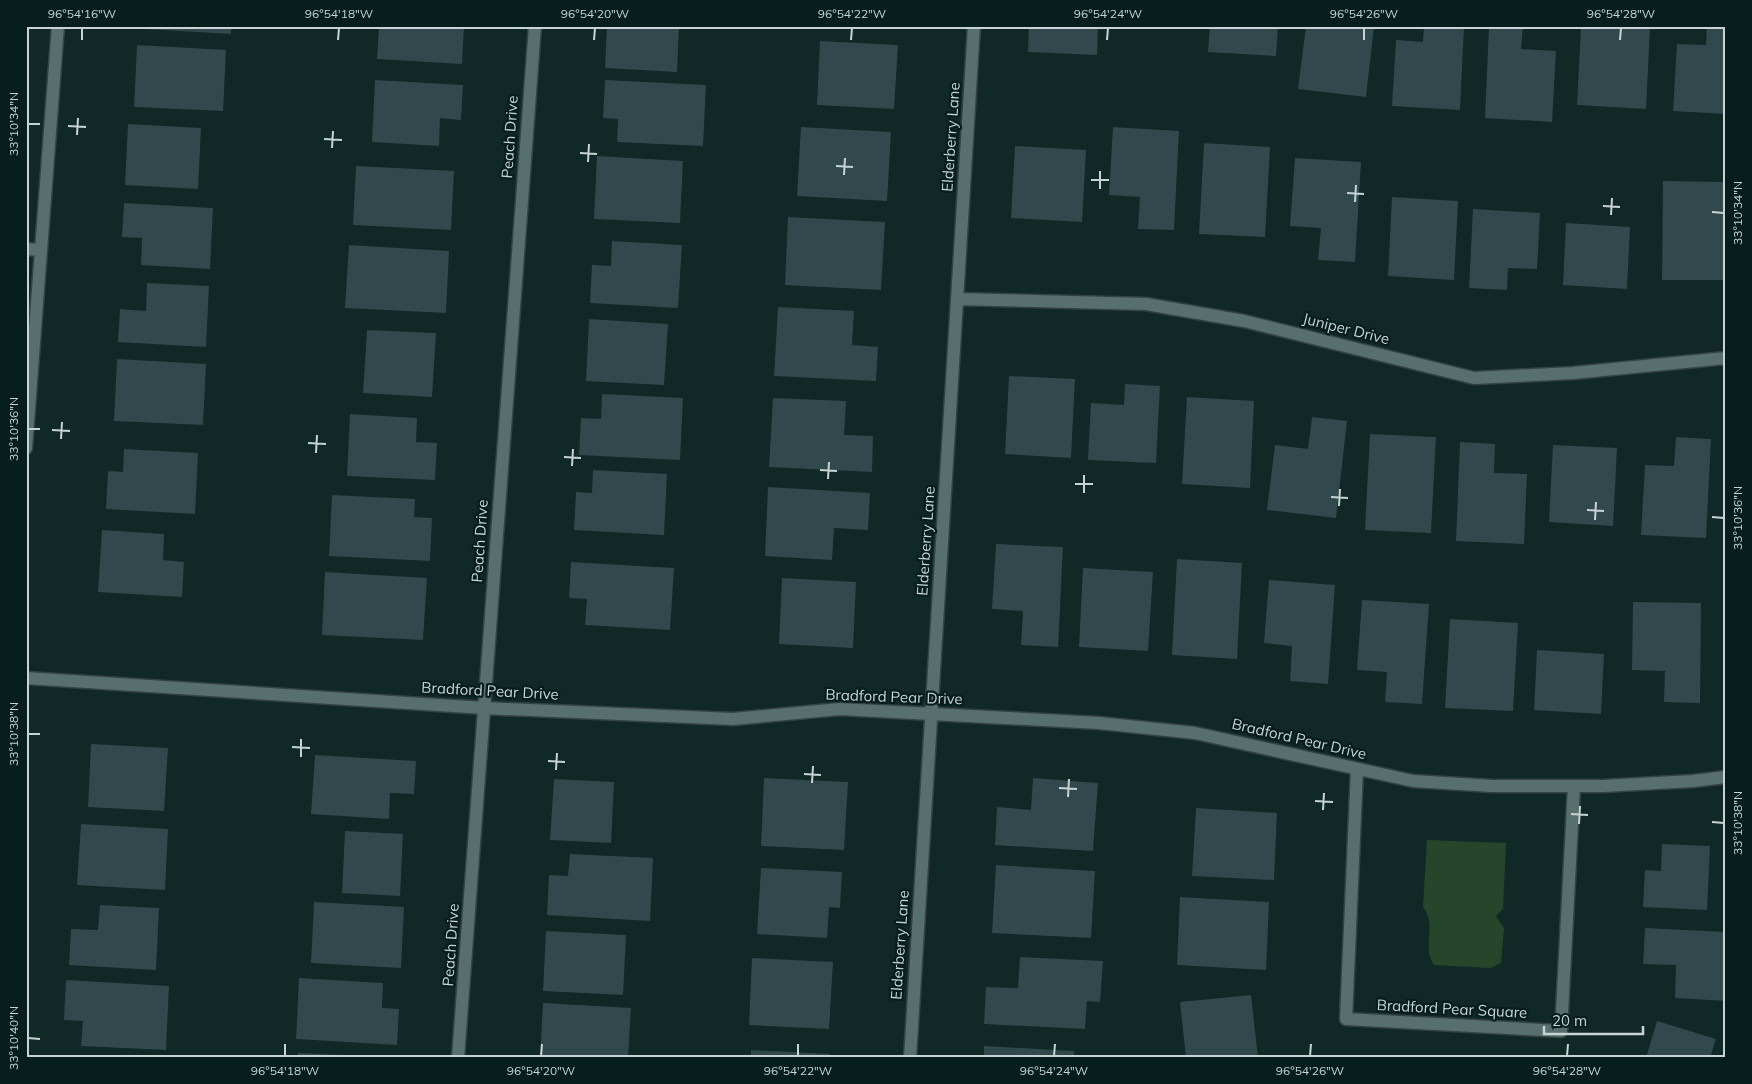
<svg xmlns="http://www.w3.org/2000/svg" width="1752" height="1084" font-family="Mulish,sans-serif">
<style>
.green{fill:#26462b}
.building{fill:#31484d}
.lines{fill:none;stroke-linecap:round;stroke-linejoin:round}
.minor-casing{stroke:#344342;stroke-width:15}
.minor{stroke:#57706d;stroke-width:12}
.ticks{fill:none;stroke:#c7d4d3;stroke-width:2}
.labels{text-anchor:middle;stroke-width:4.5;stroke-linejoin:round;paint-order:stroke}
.street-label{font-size:15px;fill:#c7d4d3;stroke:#061e1d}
.neatline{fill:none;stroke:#c7d4d3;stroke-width:2}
.ticks-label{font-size:12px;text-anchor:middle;fill:#c7d4d3}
</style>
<rect width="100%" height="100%" fill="#102826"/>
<path class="green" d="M1427,840L1506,843L1503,909L1496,916L1504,928L1501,963L1491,968L1434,965C1421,946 1438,926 1423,907Z"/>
<path class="building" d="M146,26H231V34L146,29Z
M379,26H464L462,64L377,59Z
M607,26H679L677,72L605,68Z
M1029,26H1098L1097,55L1028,52Z
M1210,26H1278L1276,56L1208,52Z
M1306,26H1374L1366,97L1298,89Z
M1424,26H1464L1460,110L1392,106L1396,40L1423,42Z
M1489,26H1523L1521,49L1556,51L1552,122L1485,118Z
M1581,26L1650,28L1646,109L1577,105Z
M1707,26H1726V114L1673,111L1677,44L1706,45Z
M820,41L898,45L894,109L817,105Z
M137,45L226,50L223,111L134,107Z
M375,80L463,85L461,120L440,118L439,146L372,142Z
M605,80L706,85L703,146L617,142L618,119L603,118Z
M128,124L201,128L198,189L125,185Z
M801,127L891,132L887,201L797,196Z
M1113,127L1179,131L1174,230L1138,229L1140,197L1109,195Z
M1204,143L1270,147L1265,237L1199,234Z
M1015,146L1086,150L1082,222L1011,218Z
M597,156L683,161L680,223L594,219Z
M1295,158L1361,162L1355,262L1318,260L1321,228L1290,226Z
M356,166L454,171L451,230L353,225Z
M1663,181L1726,182V280H1662Z
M1392,197L1458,201L1454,280L1388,276Z
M124,203L213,208L210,269L141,265L142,238L122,237Z
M1473,209L1540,213L1537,269L1508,268L1507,290L1469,288Z
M788,217L885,222L881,290L785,285Z
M1566,223L1630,227L1627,289L1563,285Z
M612,241L682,245L678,308L590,303L592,265L611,266Z
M349,245L449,251L446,313L345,308Z
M147,283L209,286L206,347L118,342L120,309L146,311Z
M778,307L854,311L852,345L878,347L876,381L774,376Z
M589,319L668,324L664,385L586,381Z
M367,330L436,333L432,397L363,393Z
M117,359L206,364L203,425L114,421Z
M1009,376L1075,379L1071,458L1005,454Z
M1125,384L1160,386L1156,463L1088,460L1091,403L1124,405Z
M602,394L683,398L680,460L579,455L581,418L601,419Z
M1187,397L1254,401L1250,488L1182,484Z
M773,398L846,401L844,435L873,436L872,472L769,467Z
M350,414L417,418L416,442L437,443L435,480L347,476Z
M1312,417L1347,421L1336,518L1267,510L1275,445L1308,449Z
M1370,434L1436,437L1431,533L1365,530Z
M1676,437L1711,439L1706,538L1641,535L1645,465L1674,466Z
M1460,442L1495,444L1494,473L1527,474L1524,544L1456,541Z
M1553,445L1617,448L1613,526L1549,522Z
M124,449L198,453L195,514L106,509L108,471L123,472Z
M593,470L667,474L664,535L574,530L576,492L592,493Z
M768,487L870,493L868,530L834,528L832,560L765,556Z
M332,495L415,499L414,517L432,518L430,561L329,556Z
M102,530L164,534L163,560L184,562L182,597L98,592Z
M996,544L1063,547L1058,647L1021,645L1023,611L992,609Z
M1177,559L1242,563L1237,659L1172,655Z
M571,562L674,568L670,630L585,625L587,599L569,598Z
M1083,568L1153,572L1148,651L1079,647Z
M325,572L427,578L423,640L322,635Z
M782,578L856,582L853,648L779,644Z
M1269,580L1335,585L1328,684L1290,681L1292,646L1264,643Z
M1362,600L1429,604L1422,704L1385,702L1387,672L1357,670Z
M1633,602L1701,603L1700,703L1664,702L1665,671L1632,670Z
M1450,619L1518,623L1513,711L1445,708Z
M1537,650L1604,654L1601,714L1534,710Z
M91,744L168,748L164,811L88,807Z
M315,755L416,761L414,794L390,793L389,819L311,814Z
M764,778L848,782L844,850L761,846Z
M1033,778L1098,783L1093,851L995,845L997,807L1031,810Z
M554,779L614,782L611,843L550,840Z
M1196,808L1277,813L1274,880L1192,876Z
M81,824L168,829L165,890L77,885Z
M345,831L403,834L400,896L342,893Z
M1662,844L1710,846L1707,910L1643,907L1645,870L1661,871Z
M570,854L653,858L650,921L547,915L549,875L568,876Z
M996,865L1095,871L1091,938L992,933Z
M761,868L842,872L840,908L829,907L827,938L757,934Z
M1180,897L1269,902L1266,970L1177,965Z
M314,902L404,907L401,968L311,963Z
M100,905L159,908L156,970L69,965L71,929L98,930Z
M1645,928L1726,932V1001L1675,998L1676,965L1643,964Z
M546,931L626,935L623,995L543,991Z
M1020,957L1103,961L1100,1002L1087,1001L1085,1029L984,1024L986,987L1018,988Z
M752,958L833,962L829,1029L749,1025Z
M299,978L383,983L382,1008L399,1009L397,1045L296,1039Z
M66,980L169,986L166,1050L81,1046L83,1021L64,1020Z
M1251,995L1258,1058H1186L1180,1002Z
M543,1003L631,1008L628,1058H540Z
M1657,1021L1716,1039L1710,1058H1646Z
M984,1046L1074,1051V1058H984Z
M751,1050L830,1054V1058H751Z
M298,1053L364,1056V1058H298Z"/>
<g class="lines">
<defs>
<path id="minor" d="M26,249L41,250
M957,299L1146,304L1244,321L1474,378L1573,373L1726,358
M26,448L58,26
M26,678L484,708L733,719L840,709L1099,723L1195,733L1413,781L1492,786H1603L1693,781L1726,777
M1357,769L1346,1019L1561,1031L1574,786
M458,1058L535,26
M910,1058L974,26"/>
</defs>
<use href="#minor" class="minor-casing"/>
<use href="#minor" class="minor"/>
</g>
<path class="ticks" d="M82,40V28M338,40L339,28M594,40L595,28M851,40L852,28M1107,40L1108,28M1364,40V28M1620,40L1621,28M28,124H40M68,126L86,127M77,135L78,118M324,139L342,140M332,148L333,131M580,153L597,154M588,162L589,144M836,166L853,167M844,175L845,158M1091,180H1109M1100,189V171M1347,193L1364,194M1355,202L1356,185M1603,206L1620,207M1712,212L1724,213M1611,215L1612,198M28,429H40M52,430L70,431M61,439L62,422M308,443L326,444M316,453L317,435M564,457L581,458M572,466L573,449M820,470L837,471M828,479L829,462M1075,484H1093M1084,493V475M1331,497L1348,498M1339,506L1340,489M1587,510L1604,511M1712,517L1724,518M1595,520L1596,502M28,734H40M292,747L310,748M301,757V739M548,761L565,762M556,770L557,753M804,774L821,775M812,783L813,766M1059,788L1077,789M1068,797L1069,779M1315,801L1333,802M1323,810L1324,793M1571,814L1588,815M1712,822L1724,823M1579,824L1580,806M28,1038L40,1039M285,1056V1044M541,1056L542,1044M798,1056V1044M1054,1056L1055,1044M1310,1056L1311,1044M1567,1056L1568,1044"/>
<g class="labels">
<g class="street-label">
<text transform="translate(510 137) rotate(-86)" y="5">Peach Drive</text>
<text transform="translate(951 137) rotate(-86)" y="5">Elderberry Lane</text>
<text transform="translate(1346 329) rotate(14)" y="5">Juniper Drive</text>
<text transform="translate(480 541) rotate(-86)" y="5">Peach Drive</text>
<text transform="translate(926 541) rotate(-86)" y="5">Elderberry Lane</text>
<text transform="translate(490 691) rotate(3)" y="5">Bradford Pear Drive</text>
<text transform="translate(894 697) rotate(2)" y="5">Bradford Pear Drive</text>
<text transform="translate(1299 739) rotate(13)" y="5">Bradford Pear Drive</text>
<text transform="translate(451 945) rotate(-86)" y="5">Peach Drive</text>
<text transform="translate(900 945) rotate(-86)" y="5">Elderberry Lane</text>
<text transform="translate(1452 1009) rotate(3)" y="5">Bradford Pear Square</text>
</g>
</g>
<rect width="1752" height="1084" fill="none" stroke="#061e1d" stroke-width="55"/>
<path d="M1544 1026v8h99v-8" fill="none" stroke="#c7d4d3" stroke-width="2.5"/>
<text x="1552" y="1026" font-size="15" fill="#c7d4d3" stroke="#061e1d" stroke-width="4" paint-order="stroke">20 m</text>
<rect x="28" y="28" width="1696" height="1028" class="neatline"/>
<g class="ticks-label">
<text x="82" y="18">96°54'16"W</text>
<text x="339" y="18">96°54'18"W</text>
<text x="595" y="18">96°54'20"W</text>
<text x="852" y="18">96°54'22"W</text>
<text x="1108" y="18">96°54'24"W</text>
<text x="1364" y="18">96°54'26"W</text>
<text x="1621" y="18">96°54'28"W</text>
<text transform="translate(14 124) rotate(-90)" y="4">33°10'34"N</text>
<text transform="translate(1738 213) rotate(-90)" y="4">33°10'34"N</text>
<text transform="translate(14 429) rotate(-90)" y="4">33°10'36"N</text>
<text transform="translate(1738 518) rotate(-90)" y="4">33°10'36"N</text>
<text transform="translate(14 734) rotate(-90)" y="4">33°10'38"N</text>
<text transform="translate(1738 823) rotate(-90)" y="4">33°10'38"N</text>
<text transform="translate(14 1038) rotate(-90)" y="4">33°10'40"N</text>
<text x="285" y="1075">96°54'18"W</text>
<text x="541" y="1075">96°54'20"W</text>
<text x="798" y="1075">96°54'22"W</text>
<text x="1054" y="1075">96°54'24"W</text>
<text x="1310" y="1075">96°54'26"W</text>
<text x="1567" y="1075">96°54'28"W</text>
</g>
</svg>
